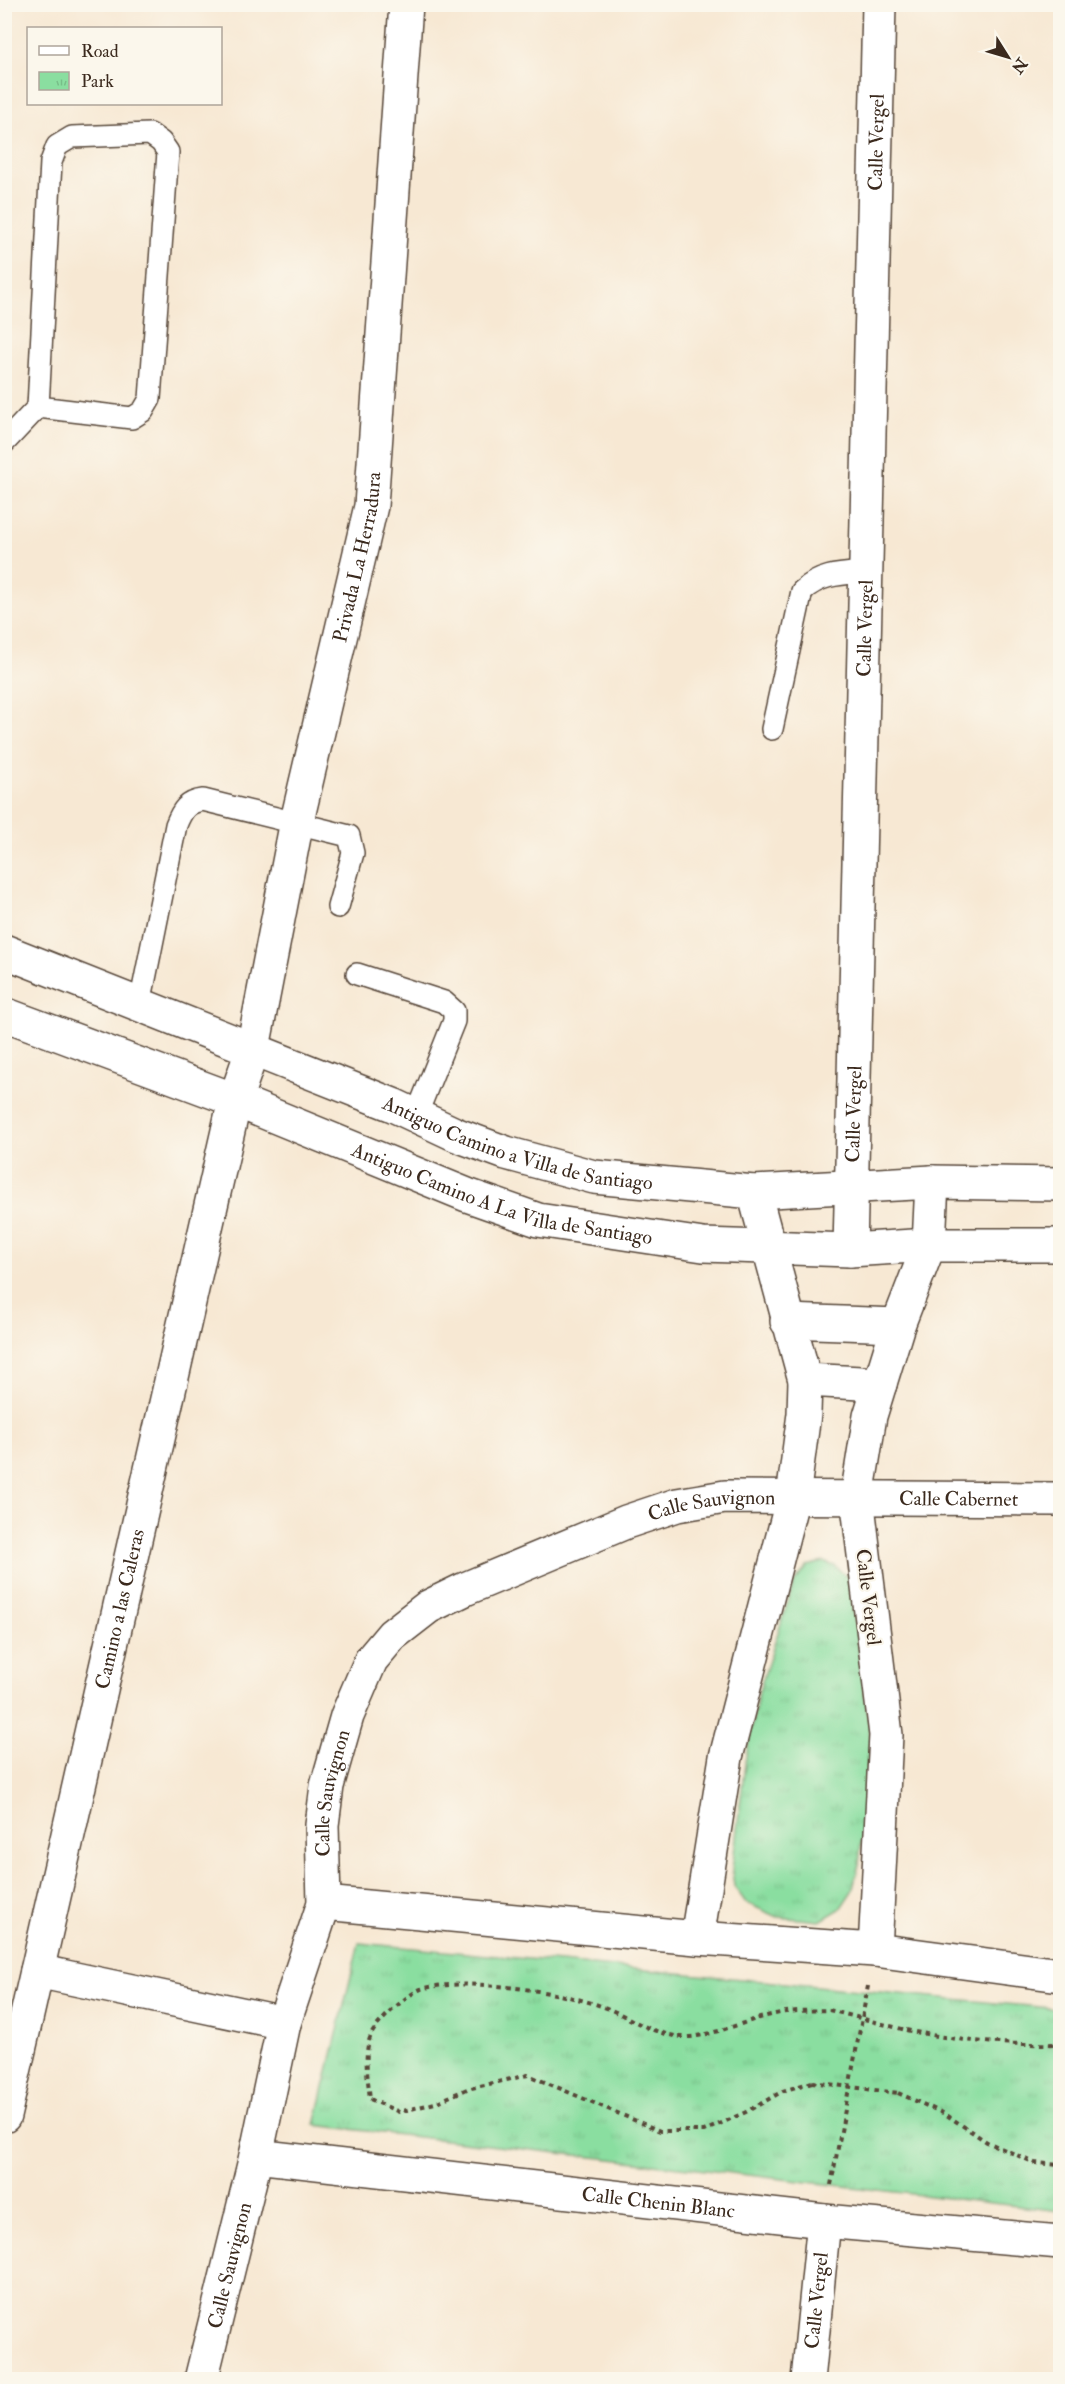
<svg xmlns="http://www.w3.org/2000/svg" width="1065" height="2384" font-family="'IM FELL Double Pica',serif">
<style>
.park{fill:url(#park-tufts);stroke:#62845f;stroke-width:1.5}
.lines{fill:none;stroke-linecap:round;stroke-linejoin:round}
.service-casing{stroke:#574639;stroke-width:24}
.minor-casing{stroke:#574639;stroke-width:36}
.tertiary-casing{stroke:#574639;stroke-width:36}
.path{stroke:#574639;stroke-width:4;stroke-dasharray:4.5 4.5;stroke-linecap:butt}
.service{stroke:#fff;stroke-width:21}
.minor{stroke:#fff;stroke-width:33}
.tertiary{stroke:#fff;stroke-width:33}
.path-bridge{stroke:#574639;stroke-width:4;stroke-dasharray:4.5 4.5;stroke-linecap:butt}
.labels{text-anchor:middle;stroke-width:4.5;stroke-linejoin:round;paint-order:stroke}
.street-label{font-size:20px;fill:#3b2a1e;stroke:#fbf7ec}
</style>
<defs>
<pattern id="park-tufts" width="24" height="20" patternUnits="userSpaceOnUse" patternTransform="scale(1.5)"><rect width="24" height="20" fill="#8adea0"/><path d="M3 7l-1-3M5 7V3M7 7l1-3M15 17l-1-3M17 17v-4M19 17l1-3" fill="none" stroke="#78bf89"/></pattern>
</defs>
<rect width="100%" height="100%" fill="#fbf7ec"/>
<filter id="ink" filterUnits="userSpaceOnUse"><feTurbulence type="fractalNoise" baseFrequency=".0167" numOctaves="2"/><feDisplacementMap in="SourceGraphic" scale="12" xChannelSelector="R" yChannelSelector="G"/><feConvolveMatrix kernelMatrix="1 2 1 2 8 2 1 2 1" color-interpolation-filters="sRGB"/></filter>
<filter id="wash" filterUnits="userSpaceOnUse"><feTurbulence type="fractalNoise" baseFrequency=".008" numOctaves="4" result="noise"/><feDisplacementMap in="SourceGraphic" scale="24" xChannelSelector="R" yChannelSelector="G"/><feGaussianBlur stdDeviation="1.35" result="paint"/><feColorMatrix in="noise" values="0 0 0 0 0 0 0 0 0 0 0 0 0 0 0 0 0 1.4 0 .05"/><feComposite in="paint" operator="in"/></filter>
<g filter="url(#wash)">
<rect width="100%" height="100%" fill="#f7e8d3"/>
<path class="park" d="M823,1562L835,1566L849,1579L871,1740L859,1864L852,1891L840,1909L820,1921L778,1917L746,1903L734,1886L732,1870L746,1756L759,1691L794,1583L808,1566Z
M359,1943L1060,2009V2211L315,2125Z"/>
</g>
<g filter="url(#ink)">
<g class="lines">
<defs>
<path id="service" d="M4,443L38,407L51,162L57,146L72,137L150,134L161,142L168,152L150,399L143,411L132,418L38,407
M772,729L802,591C821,574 840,574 865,572
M357,974L444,1002L454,1011V1021L416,1116
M140,1004L176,825C182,810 187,802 203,800L349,836L353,853L338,907"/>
<g id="minor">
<path id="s1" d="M850,1250L879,4"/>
<path d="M787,1321L898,1325"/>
<path d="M805,1380L880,1384"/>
<path d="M324,1903L697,1938L875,1950L1060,1975"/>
<path d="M697,1938L726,1757L793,1497L804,1414L805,1380L754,1192"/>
<path d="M875,1950L886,1735L857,1497L870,1416L898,1325L929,1245L932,1182"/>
<path d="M37,1971L284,2023"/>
<path id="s2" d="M4,2116L235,1100L253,1048L297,821L371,506L406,4"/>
<path id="s3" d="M256,2156L824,2221L1060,2242"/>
<path id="s4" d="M201,2380L256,2156L284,2023L324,1903L322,1825L327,1786L347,1716L371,1660L392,1635L428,1607L465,1589L626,1522L677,1505L725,1497L1060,1499"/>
<path id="s5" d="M808,2380L824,2221"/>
</g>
<g id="tertiary">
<path id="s6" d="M4,951L393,1105L457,1135L506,1153L594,1177L754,1192L932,1182L1060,1184"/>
<path id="s7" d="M4,1014L235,1100L467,1195L538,1220L703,1245L850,1250L929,1245H1060"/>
</g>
</defs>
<use href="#service" class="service-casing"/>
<use href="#minor" class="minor-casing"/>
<use href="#tertiary" class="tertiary-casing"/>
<path class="path" d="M906,2030C963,2042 1003,2045 1060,2044
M812,2082L783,2091L746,2112L704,2131H660L528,2075L467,2089L435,2103L399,2112L370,2099C368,2078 363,2055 371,2035C376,2023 409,1993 421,1989C464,1977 559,1991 601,2006C630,2016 647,2033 682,2037C705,2039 750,2019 775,2014C792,2010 811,2011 829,2010
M898,2093L945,2114L987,2142L1035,2163L1060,2165
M831,2185L868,1986"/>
<use href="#service" class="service"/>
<use href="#minor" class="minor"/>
<use href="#tertiary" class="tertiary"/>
<path class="path-bridge" d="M829,2010L906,2030
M812,2082L898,2093"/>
</g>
</g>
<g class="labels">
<g class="street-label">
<text dy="7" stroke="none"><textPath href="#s1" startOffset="1108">Calle Vergel</textPath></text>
<text dy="7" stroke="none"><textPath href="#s2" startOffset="1599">Privada La Herradura</textPath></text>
<text dy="7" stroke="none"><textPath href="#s1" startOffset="622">Calle Vergel</textPath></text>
<text dy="7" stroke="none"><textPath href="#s1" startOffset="136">Calle Vergel</textPath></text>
<text dy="7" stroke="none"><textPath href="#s6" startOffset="550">Antiguo Camino a Villa de Santiago</textPath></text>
<text dy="7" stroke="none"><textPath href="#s7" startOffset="531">Antiguo Camino A La Villa de Santiago</textPath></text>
<text dy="7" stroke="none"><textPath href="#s4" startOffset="1374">Calle Cabernet</textPath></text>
<text dy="7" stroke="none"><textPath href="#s4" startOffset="1126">Calle Sauvignon</textPath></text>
<text transform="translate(869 1597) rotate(83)" y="7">Calle Vergel</text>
<text dy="7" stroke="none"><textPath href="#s2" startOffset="520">Camino a las Caleras</textPath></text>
<text dy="7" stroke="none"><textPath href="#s4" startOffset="604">Calle Sauvignon</textPath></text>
<text dy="7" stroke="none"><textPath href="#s3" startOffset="405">Calle Chenin Blanc</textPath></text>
<text dy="7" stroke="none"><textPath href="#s4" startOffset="118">Calle Sauvignon</textPath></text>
<text dy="7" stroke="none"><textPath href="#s5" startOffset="80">Calle Vergel</textPath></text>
</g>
</g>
<rect width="1065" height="2384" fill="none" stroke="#fbf7ec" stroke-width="24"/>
<rect x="27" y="27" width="195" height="78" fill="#fbf7ec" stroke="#aea59a" stroke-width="1.5"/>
<rect x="39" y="46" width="30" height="9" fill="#ffffff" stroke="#aea59a" stroke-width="1.5"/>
<text x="81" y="57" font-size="18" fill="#3b2a1e">Road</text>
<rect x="39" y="72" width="30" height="18" fill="url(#park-tufts)" stroke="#aea59a" stroke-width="1.5"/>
<text x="81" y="87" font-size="18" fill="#3b2a1e">Park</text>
<g transform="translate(1008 57) rotate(127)" stroke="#fbf7ec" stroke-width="4.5" paint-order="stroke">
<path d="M0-4.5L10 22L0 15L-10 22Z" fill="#3b2a1e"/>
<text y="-9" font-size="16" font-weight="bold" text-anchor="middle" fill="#3b2a1e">N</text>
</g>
</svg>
